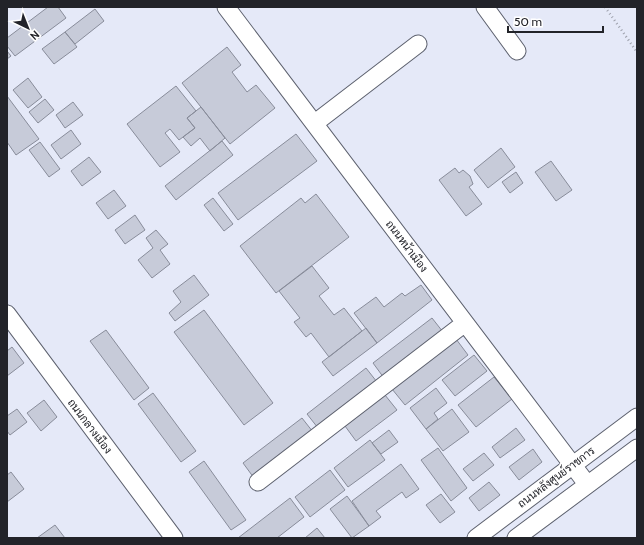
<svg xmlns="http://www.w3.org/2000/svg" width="644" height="545" font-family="Cabin,Sarabun,sans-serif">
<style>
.building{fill:#c7cbd9;stroke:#888c9a}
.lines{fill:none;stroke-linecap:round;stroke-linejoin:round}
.minor-casing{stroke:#5d616e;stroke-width:19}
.path{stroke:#9fa2ad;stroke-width:2.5;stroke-dasharray:1 3;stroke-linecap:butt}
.minor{stroke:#fff;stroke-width:17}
.labels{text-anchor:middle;stroke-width:3.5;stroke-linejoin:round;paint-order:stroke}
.street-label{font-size:11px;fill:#222329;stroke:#fff}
</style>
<rect width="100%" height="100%" fill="#e5e9f8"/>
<path class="building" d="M48,7H58L66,18L15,56L7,46V38Z
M95,9L104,21L75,44L65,32Z
M65,32L77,47L54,64L42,49Z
M227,47L241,65L232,72L247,92L256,85L275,108L230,144L182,83Z
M7,51L11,56L7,59Z
M28,78L42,97L28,108L13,90Z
M176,86L196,111L187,118L195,128L179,140L170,129L165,133L180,152L160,167L127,124Z
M7,96L39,139L16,155L7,142Z
M45,99L54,110L38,123L29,112Z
M73,102L83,115L65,128L56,115Z
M201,107L225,138L210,151L200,138L191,146L183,137L195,128L187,118Z
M71,130L81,144L61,159L51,145Z
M296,134L317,161L238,220L218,193Z
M222,141L233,155L176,200L165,186Z
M40,142L60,169L49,177L29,150Z
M501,148L515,167L488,188L474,170Z
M89,157L101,172L82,186L71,171Z
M551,161L572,190L556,201L535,172Z
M455,168L459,173L463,170L470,176L473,184L469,187L482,204L466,216L439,180Z
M516,172L523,183L510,193L502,182Z
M114,190L126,206L108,219L96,203Z
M316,194L349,237L276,293L240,246L301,198L305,203Z
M213,198L233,224L224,231L204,205Z
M135,215L145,230L125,244L115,230Z
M156,230L168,244L160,250L170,264L152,278L138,260L153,248L146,238Z
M312,266L329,288L319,296L334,315L344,308L362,331L329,357L311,333L306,337L294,322L300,318L279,291Z
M194,275L209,295L175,321L169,313L181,302L173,291Z
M421,285L432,300L377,343L354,313L376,297L384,307L402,293L405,296Z
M204,310L273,403L244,425L174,332Z
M432,318L443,332L384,378L373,363Z
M366,328L377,343L333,376L322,362Z
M106,330L149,388L134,400L90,341Z
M456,339L468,355L405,405L392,389Z
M12,347L24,363L7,376V351Z
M474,355L487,371L455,396L442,380Z
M366,368L377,382L318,428L307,414Z
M494,377L512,399L476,427L458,405Z
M436,388L447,403L434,413L438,419L426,429L410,408Z
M153,393L196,451L181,462L138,404Z
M385,395L397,410L356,441L345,426Z
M44,400L57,417L41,431L27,413Z
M17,409L27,422L10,435L7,431V416Z
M452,409L469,432L443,451L426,429Z
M302,418L313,432L254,478L243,463Z
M516,428L525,440L500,458L492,447Z
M389,430L398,442L381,454L372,443Z
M370,440L385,460L348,487L334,468Z
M438,448L467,488L451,501L421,460Z
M533,449L542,462L519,480L509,467Z
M484,453L494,465L473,481L463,469Z
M204,461L246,520L231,530L189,472Z
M401,464L419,489L406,498L402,492L376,511L381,517L369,526L352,501Z
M330,470L345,490L310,517L295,497Z
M11,472L24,489L7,502V475Z
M489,482L500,495L479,511L469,498Z
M441,494L455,512L440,523L426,505Z
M347,496L369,526L352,538L330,509Z
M290,498L304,517L277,538H238Z
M55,525L65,538H37Z
M317,528L325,538H305Z"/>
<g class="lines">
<defs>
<path id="minor" d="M226,7L587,484
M485,7L517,51
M315,123L418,44
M7,314L174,538
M258,482L465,323
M476,538L637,417
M516,538L637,448"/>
</defs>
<use href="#minor" class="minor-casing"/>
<path class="path" d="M605,7L637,52"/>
<use href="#minor" class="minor"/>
</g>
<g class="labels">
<g class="street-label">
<text transform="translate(407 246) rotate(53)" y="4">ถนนหน้าเมือง</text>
<text transform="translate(90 426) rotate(53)" y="4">ถนนกลางเมือง</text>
<text transform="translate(556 477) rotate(-37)" y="4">ถนนหลังศูนย์ราชการ</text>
</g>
</g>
<rect width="644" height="545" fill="none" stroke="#222329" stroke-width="16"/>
<g transform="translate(28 28) rotate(137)" stroke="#ffffff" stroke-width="3" paint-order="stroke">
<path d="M0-3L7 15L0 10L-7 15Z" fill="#222329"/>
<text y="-6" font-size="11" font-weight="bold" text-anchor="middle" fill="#222329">N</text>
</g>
<path d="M508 26v6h95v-6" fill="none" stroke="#222329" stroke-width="2"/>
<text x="514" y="26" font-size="12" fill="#222329" stroke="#ffffff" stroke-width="3" paint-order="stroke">50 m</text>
</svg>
